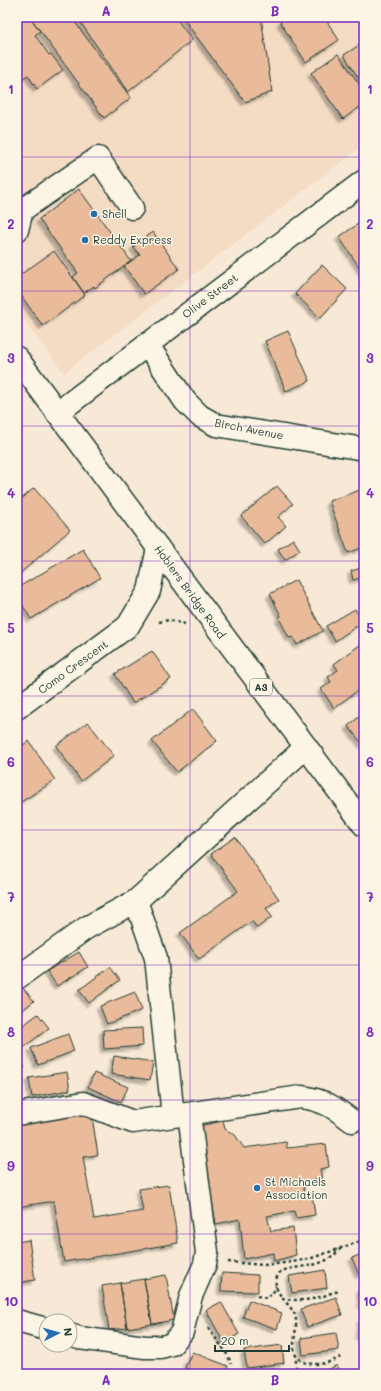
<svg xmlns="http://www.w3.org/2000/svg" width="381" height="1391" font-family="Mali,sans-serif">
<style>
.built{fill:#f4dbc4}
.building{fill:#eabb9a;stroke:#1f3d34;filter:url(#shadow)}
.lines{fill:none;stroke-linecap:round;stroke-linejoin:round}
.minor-casing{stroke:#1f3d34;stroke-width:25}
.highway-casing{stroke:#1f3d34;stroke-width:25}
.path{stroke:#1f3d34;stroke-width:2.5;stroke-dasharray:3 3;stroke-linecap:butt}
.minor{stroke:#fcf5e5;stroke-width:22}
.highway{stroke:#fcf5e5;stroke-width:22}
.grid{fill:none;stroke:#7b2cbf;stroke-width:1;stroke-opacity:0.55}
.poi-dot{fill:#1f6fb2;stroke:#fcf5e5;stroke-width:1.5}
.labels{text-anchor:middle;stroke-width:3;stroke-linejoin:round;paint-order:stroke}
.shield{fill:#fcf5e5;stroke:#617469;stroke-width:1}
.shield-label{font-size:10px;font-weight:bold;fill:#1f3d34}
.poi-label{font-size:11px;fill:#1f3d34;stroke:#fcf5e5;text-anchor:start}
.street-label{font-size:11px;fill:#1f3d34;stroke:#fcf5e5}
.neatline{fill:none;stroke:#7b2cbf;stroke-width:1.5}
.grid-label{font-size:13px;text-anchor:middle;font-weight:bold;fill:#7b2cbf}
</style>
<defs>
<filter id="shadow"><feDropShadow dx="-3.5" dy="3.5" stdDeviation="1" flood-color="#0004"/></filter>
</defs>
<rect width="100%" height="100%" fill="#f8e9d6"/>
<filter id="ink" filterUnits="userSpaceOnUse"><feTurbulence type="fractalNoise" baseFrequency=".025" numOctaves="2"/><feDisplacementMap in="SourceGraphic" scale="8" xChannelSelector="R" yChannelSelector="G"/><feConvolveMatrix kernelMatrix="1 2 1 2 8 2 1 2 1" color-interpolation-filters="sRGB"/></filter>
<g filter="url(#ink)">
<path class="built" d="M17,17H364V145L64,373L17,311Z"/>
<path class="building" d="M17,17H30L40,31L35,35L49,55L51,54L63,70L37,89L28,75L17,82Z
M30,17H71L131,98L104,118Z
M77,17H175L192,40L128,92Z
M182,17H261L272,92L245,102Z
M287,17H324L339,40L306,62L280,22Z
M364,42V87L344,55Z
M338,54L364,91V104L343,119L311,73Z
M79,189L131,261L95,288L94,286L84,293L73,277L78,273L39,219Z
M364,220V274L339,237Z
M153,232L179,269L144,294L124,266L140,255L133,247Z
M54,251L85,295L43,326L17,290V277Z
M322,265L347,289L320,318L295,294Z
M288,331L310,381L286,391L265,341Z
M277,486L293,504L278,517L286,526L265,544L241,516Z
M34,488L70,530L17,576V546L19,545L17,542V503Z
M360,490L364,502V547L348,553L329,501Z
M293,539L300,550L285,560L278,549Z
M83,549L100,578L31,619L17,596V588Z
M362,568L364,577L353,580L351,571Z
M296,580L323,631L297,645L293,637L289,638L279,618L281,616L270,594Z
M355,609L363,622L335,641L326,626Z
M364,642V686L334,708L321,689L331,682L328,677L338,670L334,664Z
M152,651L171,679L133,703L115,674Z
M193,709L217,741L177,772L152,741Z
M364,713V746L348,726Z
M88,722L114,756L81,781L56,746Z
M29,741L55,780L21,802L17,796V749Z
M235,837L279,899L266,908L272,917L257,928L252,921L199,959L180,933L238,891L211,854Z
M79,952L88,967L57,986L47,971Z
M110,967L120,980L89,1003L79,990Z
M23,988L34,1001L17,1014V993Z
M135,992L142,1010L107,1024L100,1006Z
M38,1014L49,1028L19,1051L17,1048V1030Z
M142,1028L143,1046L104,1049L103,1030Z
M68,1034L74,1051L38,1065L31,1048Z
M114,1056L153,1062L150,1080L111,1074Z
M17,1061L25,1067L17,1077Z
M67,1072L70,1090L32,1097L29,1078Z
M94,1073L128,1087L121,1102L88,1087Z
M91,1110L98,1155L83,1157L94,1219L143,1211L139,1189L169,1185L178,1243L64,1262L54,1201L17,1207V1122Z
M223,1121L225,1129L235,1135L244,1148L286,1142L287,1148L326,1144L329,1167L320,1169L322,1178L303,1183L305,1194L312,1193L315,1215L296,1218L294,1211L267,1216L271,1231L293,1228L296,1255L274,1261L273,1253L244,1259L240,1219L216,1224L199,1126Z
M29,1240L35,1280L17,1283V1242Z
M364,1253V1272L359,1275L352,1258Z
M325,1270L327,1288L292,1293L289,1276Z
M222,1273L258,1275V1292L221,1291Z
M166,1275L174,1320L152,1324L144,1279Z
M144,1279L152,1324L127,1328L120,1283Z
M120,1283L127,1328L109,1330L102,1286Z
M360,1288H364V1305H362Z
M336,1297L342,1315L307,1327L301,1309Z
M249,1300L282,1313L277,1329L243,1317Z
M221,1302L239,1334L224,1343L206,1310Z
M361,1319H364V1337L359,1336Z
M336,1333L339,1350L303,1355L301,1338Z
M282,1345L284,1363L247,1368L244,1350Z
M192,1352L228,1366L225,1374H201L185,1368Z
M337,1365L342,1374H320Z"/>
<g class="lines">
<defs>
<path id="minor" d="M17,230L22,210L98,158L132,208
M147,344L185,401L200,416L216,425L364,449
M57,413L364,181
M17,708L128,626L149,591L158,548
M136,901L156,958L173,1116
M17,978L86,928L136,901L306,747
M17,1114L83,1103L133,1122L301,1097C324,1100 334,1107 352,1121
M17,1321L46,1329
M70,1335L79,1338L145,1347H161L172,1344L182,1332L191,1296L205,1264L207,1252L189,1114"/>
<path id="highway" d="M17,358L364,825"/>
</defs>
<use href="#minor" class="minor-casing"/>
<use href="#highway" class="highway-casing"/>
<path class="path" d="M159,622L169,620L185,624
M341,1248C323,1269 305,1264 281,1271C266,1288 287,1300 294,1313C303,1329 278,1362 315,1364C325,1364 336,1361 343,1355
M228,1262L263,1265L286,1263L309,1259L364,1240
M257,1296L266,1298L273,1293L276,1286
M282,1298C294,1301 308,1301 320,1297C326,1296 332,1291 338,1292
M208,1328C216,1340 227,1350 231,1364
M293,1374L296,1368V1355"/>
<use href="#minor" class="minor"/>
<use href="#highway" class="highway"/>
</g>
</g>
<path class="grid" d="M190,17V1374M17,157H364M17,291H364M17,426H364M17,561H364M17,696H364M17,830H364M17,965H364M17,1100H364M17,1234H364"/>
<g class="poi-dot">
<circle cx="94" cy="214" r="4"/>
<circle cx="85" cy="240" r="4"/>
<circle cx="257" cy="1188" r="4"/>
</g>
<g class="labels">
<rect class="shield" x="250" y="679" width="22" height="16" rx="3"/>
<g class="shield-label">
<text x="261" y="691">A3</text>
</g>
<g class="poi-label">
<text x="102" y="218">Shell</text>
<text x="93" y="244">Reddy Express</text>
<text x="265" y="1186">St Michaels<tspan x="265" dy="13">Association</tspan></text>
</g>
<g class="street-label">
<text transform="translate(210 296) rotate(-37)" y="4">Olive Street</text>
<text transform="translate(249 429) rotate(11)" y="4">Birch Avenue</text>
<text transform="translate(190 592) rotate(54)" y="4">Hoblers Bridge Road</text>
<text transform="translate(73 667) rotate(-36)" y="4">Como Crescent</text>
</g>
</g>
<rect width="381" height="1391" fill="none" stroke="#fcf5e5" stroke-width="44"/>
<g transform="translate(58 1333) rotate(84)"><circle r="19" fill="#fcf5e5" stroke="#a4ab9e"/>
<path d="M0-3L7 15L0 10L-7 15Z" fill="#1f6fb2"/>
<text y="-6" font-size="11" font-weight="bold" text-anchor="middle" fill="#1f3d34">N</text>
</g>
<path d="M215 1345v6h74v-6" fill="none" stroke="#1f3d34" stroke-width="2"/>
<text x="221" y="1345" font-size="12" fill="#1f3d34" stroke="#fcf5e5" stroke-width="3" paint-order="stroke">20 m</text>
<rect x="22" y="22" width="337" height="1347" class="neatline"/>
<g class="grid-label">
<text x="106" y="16">A</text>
<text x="275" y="16">B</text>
<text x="11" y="94">1</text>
<text x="370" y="94">1</text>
<text x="11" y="229">2</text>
<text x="370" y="229">2</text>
<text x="11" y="363">3</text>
<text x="370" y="363">3</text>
<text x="11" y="498">4</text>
<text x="370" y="498">4</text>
<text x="11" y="633">5</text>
<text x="370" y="633">5</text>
<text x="11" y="767">6</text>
<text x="370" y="767">6</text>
<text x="11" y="902">7</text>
<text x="370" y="902">7</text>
<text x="11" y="1037">8</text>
<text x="370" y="1037">8</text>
<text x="11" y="1171">9</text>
<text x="370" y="1171">9</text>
<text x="11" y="1306">10</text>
<text x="370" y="1306">10</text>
<text x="106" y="1385">A</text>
<text x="275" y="1385">B</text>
</g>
</svg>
